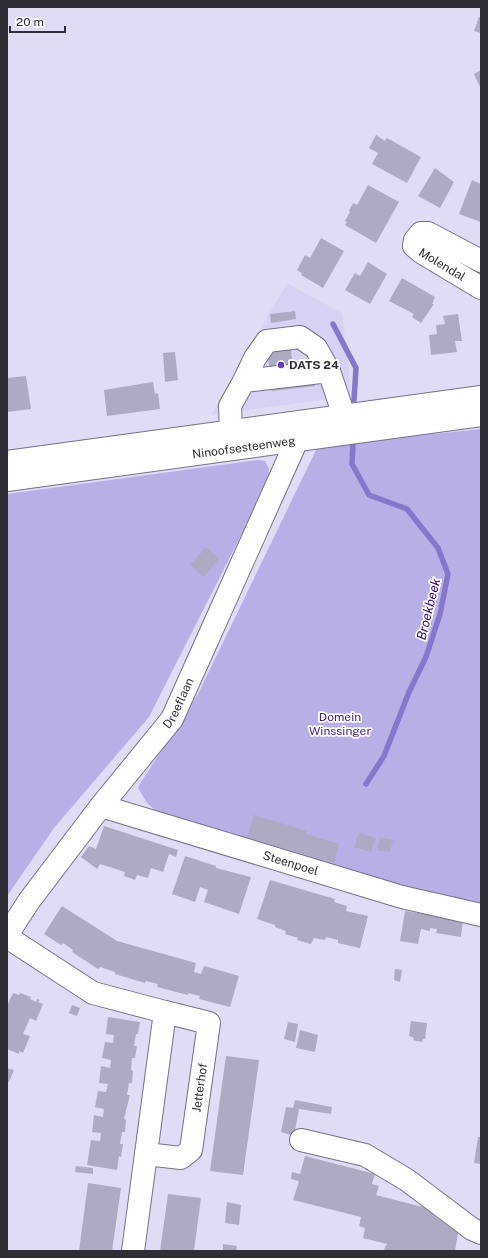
<svg xmlns="http://www.w3.org/2000/svg" width="488" height="1258" font-family="'Public Sans',sans-serif">
<style>
.built{fill:#d7d2f3}
.green{fill:#b8afe7}
.lines{fill:none;stroke-linecap:round;stroke-linejoin:round}
.stream{stroke:#8777ca;stroke-width:5.5}
.building{fill:#aeaac3}
.minor-casing{stroke:#747188;stroke-width:24}
.major-casing{stroke:#747188;stroke-width:24}
.minor{stroke:#fff;stroke-width:22}
.major{stroke:#fff;stroke-width:22}
.poi-dot{fill:#623fb7;stroke:#fff;stroke-width:1.5}
.labels{text-anchor:middle;stroke-width:3.5;stroke-linejoin:round;paint-order:stroke}
.street-label{font-size:12px;fill:#2f2e37;stroke:#fff}
.poi-label{font-size:12px;font-weight:bold;fill:#2f2e37;stroke:#fff;text-anchor:start}
.park-label{font-size:12px;fill:#401f82;stroke:#fff}
.water-label{font-size:13px;font-style:italic;fill:#31056e;stroke:#fff}
</style>
<rect width="100%" height="100%" fill="#e0dcf6"/>
<path class="built" d="M287,283L342,313L352,396L211,415Z"/>
<path class="green" d="M481,429V909L159,814L147,803L138,788L141,782L198,694L318,446Z
M258,460L265,461L269,469L268,482L149,717L54,828L7,896V494Z"/>
<g class="lines">
<path class="stream" d="M333,324L356,368L354,400
M353,443L352,464L369,495L407,509L438,548L448,574L440,614L426,657L409,692L384,756L366,784"/>
</g>
<path class="building" d="M479,17H481V33L474,31Z
M481,70V89L474,74Z
M376,135L385,141L387,138L421,157L407,183L372,164L378,153L369,148Z
M435,168L454,182L440,208L418,196Z
M472,180L481,184V222L459,214Z
M368,185L399,202L376,243L345,225L347,222L345,221L350,212L349,211L353,203L357,205Z
M321,238L344,251L323,288L301,275L302,273L297,270L305,255L310,258Z
M368,262L387,274L370,304L345,290L355,273L360,276Z
M402,278L435,297L432,304H434L421,323L412,317L414,314L389,301Z
M295,311L296,319L271,323L270,314Z
M458,314L462,341H455L457,352L431,355L429,335L437,334L436,325L445,324L443,316Z
M290,345L293,365L312,363L315,386L272,391L267,348Z
M175,352L178,380L165,382L163,353Z
M26,376L31,409L7,412V378Z
M153,382L155,394L158,393L160,409L107,416L104,390Z
M206,547L219,559L204,577L190,565Z
M254,815L307,831L306,834L339,844L334,863L247,838Z
M104,826L178,850L176,857L169,854L163,872L151,868L148,878L137,875L135,880L124,876L125,872L100,864L97,869L81,857L89,846L96,849Z
M359,833L376,838L371,852L354,847Z
M380,837L393,840L390,852L377,850Z
M185,856L216,866V868L251,877L239,914L204,902L208,890L200,887L195,902L172,894Z
M270,880L335,899L334,902L347,906L346,911L368,916L360,948L338,943V940L326,937L325,940L314,938L311,944L297,940L298,938L285,934L286,931L275,927V925L257,919Z
M62,906L117,941L196,963L194,972L201,974L204,966L239,976L230,1007L199,999L200,996L188,993V995L157,987L158,984L146,981L145,983L115,974V972L100,967L98,969L72,952L73,950L63,943L61,945L44,934Z
M405,911L463,920L461,937L436,933L437,929L430,928V931L421,929L418,944L400,941Z
M395,969L402,970L400,982L394,980Z
M13,993L19,995L20,993L31,997L30,999L36,1002L37,999L40,1000L38,1002L43,1004L36,1021L30,1018L23,1034L30,1036L23,1053L19,1051V1054L7,1049V1006Z
M72,1005L80,1008L77,1016L69,1013Z
M108,1017L140,1022L138,1034H136L134,1046H137L135,1058H132L131,1070L133,1071L132,1083H129L127,1095H130L124,1119L126,1120L125,1132H122L120,1144H123L121,1157L119,1156L117,1170L87,1165L91,1140L100,1141L101,1133L92,1132L94,1115L103,1117L104,1109L95,1107L98,1091L106,1092L108,1084L99,1083L101,1066L110,1068L111,1060L102,1058L105,1042L113,1043L114,1035L106,1034Z
M411,1021L427,1023L425,1039H423L422,1042L413,1040L414,1038L409,1036Z
M288,1022L298,1024L295,1042L284,1039Z
M300,1030L318,1035L315,1052L296,1048Z
M226,1056L259,1060L243,1175L210,1171Z
M7,1068L14,1070L9,1082H7Z
M295,1100L332,1107L331,1114L299,1109L294,1136L281,1132L286,1107L293,1108Z
M478,1137H481V1164L474,1163Z
M305,1156L375,1174L372,1184L379,1186L376,1195L434,1210L433,1215L458,1233L455,1251H383L387,1244L363,1238L365,1228L359,1226L361,1217L293,1200L299,1181L291,1179L292,1172L300,1174Z
M76,1166L93,1168V1174L75,1172Z
M88,1183L121,1188L112,1251H79Z
M168,1194L201,1198L194,1251H160Z
M227,1202L241,1205L239,1225L225,1223Z
M223,1244L237,1246L236,1251H223Z"/>
<g class="lines">
<defs>
<g id="minor">
<path id="s1" d="M481,261L428,233H421L415,240L414,246L421,252L481,288"/>
<path d="M244,381L255,358L267,341L300,337L316,348L329,371"/>
<path d="M231,431L230,406L244,381L329,371L344,416"/>
<path id="s2" d="M101,806L402,897L481,915"/>
<path id="s3" d="M7,935L29,901L101,806L172,719L297,440"/>
<path d="M7,937L93,993L165,1012L133,1251"/>
<path d="M301,1140L365,1155L407,1180L472,1229L481,1233"/>
<path id="s4" d="M146,1154L181,1158L191,1150L209,1023L165,1012"/>
</g>
<g id="major">
<path d="M7,462L481,397"/>
<path id="s5" d="M7,480L481,415"/>
</g>
</defs>
<use href="#minor" class="minor-casing"/>
<use href="#major" class="major-casing"/>
<use href="#minor" class="minor"/>
<use href="#major" class="major"/>
</g>
<circle class="poi-dot" cx="281" cy="365" r="4"/>
<g class="labels">
<g class="street-label">
<text dy="4" stroke="none"><textPath href="#s1" startOffset="116">Molendal</textPath></text>
<text dy="4" stroke="none"><textPath href="#s5" startOffset="239">Ninoofsesteenweg</textPath></text>
<text dy="4" stroke="none"><textPath href="#s3" startOffset="289">Dreeflaan</textPath></text>
<text dy="4" stroke="none"><textPath href="#s2" startOffset="198">Steenpoel</textPath></text>
<text dy="4" stroke="none"><textPath href="#s4" startOffset="111">Jetterhof</textPath></text>
</g>
<g class="poi-label">
<text x="289" y="369">DATS 24</text>
</g>
<g class="park-label">
<text x="340" y="721">Domein<tspan x="340" dy="14">Winssinger</tspan></text>
</g>
<g class="water-label">
<text transform="translate(428 609) rotate(-76)" y="5">Broekbeek</text>
</g>
</g>
<rect width="488" height="1258" fill="none" stroke="#2f2e37" stroke-width="16"/>
<path d="M10 26v6h55v-6" fill="none" stroke="#2f2e37" stroke-width="2"/>
<text x="16" y="26" font-size="12" fill="#2f2e37" stroke="#ffffff" stroke-width="3" paint-order="stroke">20 m</text>
</svg>
